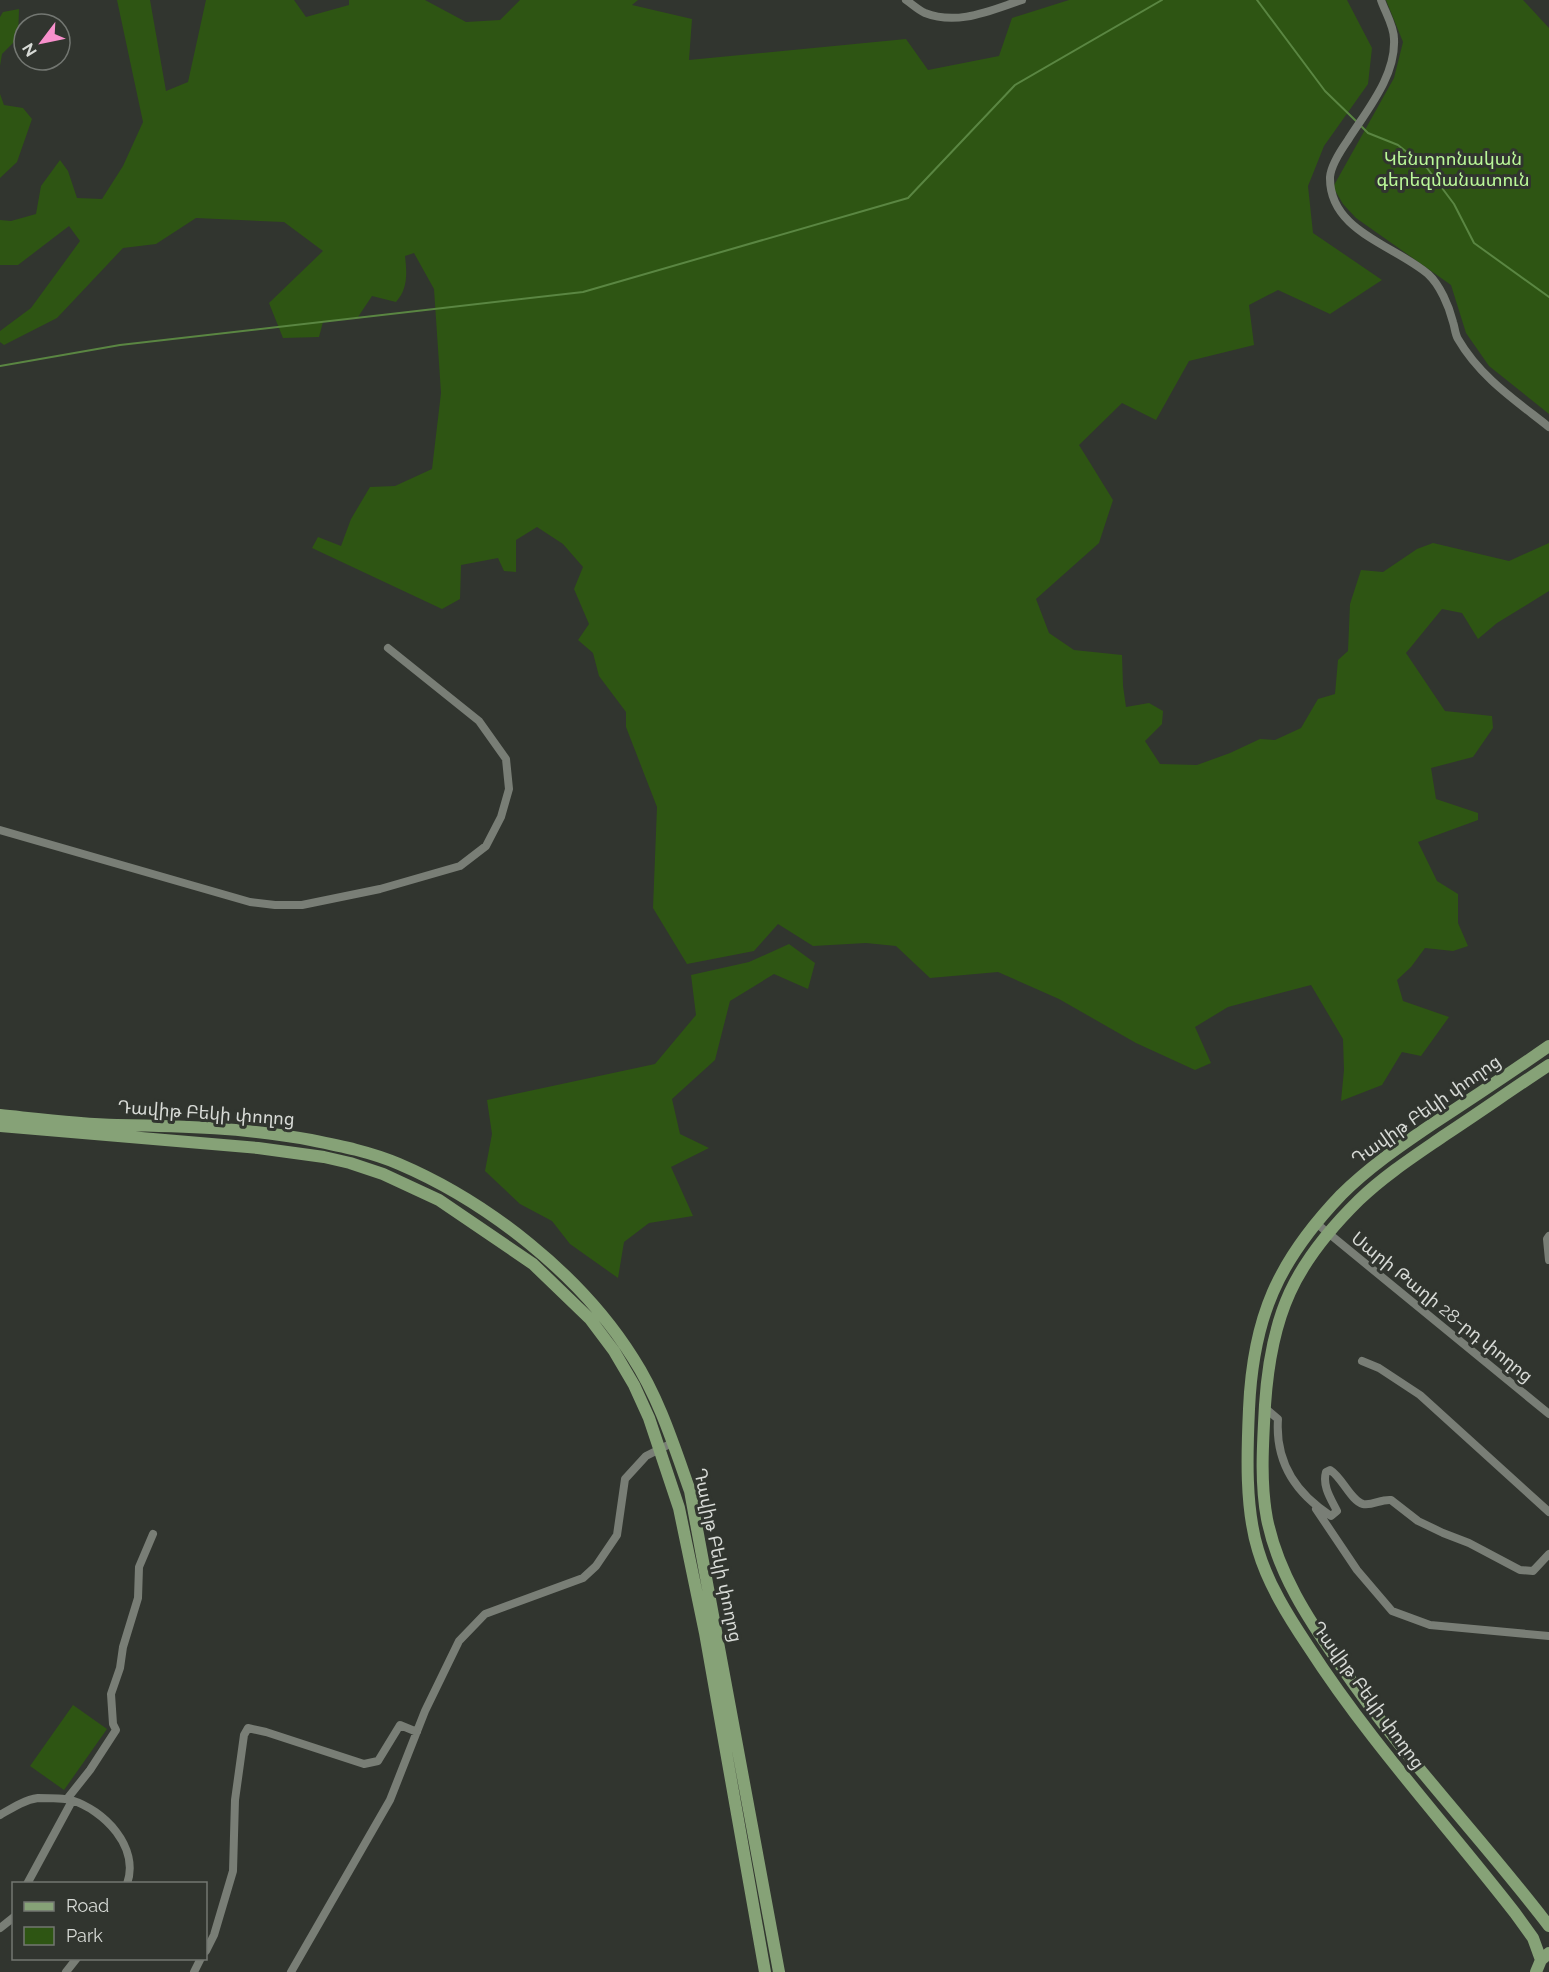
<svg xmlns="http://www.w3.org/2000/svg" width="1549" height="1972" font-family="Raleway,'Noto Sans Armenian',sans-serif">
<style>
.green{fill:#2e5513}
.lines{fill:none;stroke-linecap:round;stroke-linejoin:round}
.stream{stroke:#5a8642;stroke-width:2}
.minor{stroke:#797e76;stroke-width:8}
.primary{stroke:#86a277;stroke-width:12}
.labels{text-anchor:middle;stroke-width:6;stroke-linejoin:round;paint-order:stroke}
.park-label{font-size:18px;fill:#baf899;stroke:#31352f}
.street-label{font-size:18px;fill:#d7dad6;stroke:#31352f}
</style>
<rect width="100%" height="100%" fill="#31352f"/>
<path class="green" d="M117,0H150L166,91L188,82L206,0H294L306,17L349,5V0H425L466,22L500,20L520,0H638L632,5L692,19L689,60L906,39L928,70L999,56L1012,18L1069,0H1347L1372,48L1368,84L1324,146L1308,186L1313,233L1382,280L1330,314L1278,290L1249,305L1254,345L1189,361L1156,420L1122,403L1079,445L1113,500L1099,543L1036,599L1049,633L1074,650L1122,655L1123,686L1126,707L1149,703L1163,711L1162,724L1145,741L1160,764L1197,765L1230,753L1260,739L1275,740L1301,728L1318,699L1335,694L1338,660L1348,651L1350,604L1361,570L1383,572L1417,549L1433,543L1509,561L1549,543V591L1497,623L1478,639L1462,613L1442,609L1406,653L1445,711L1492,716L1493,728L1473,757L1431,768L1436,799L1478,813V820L1418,842L1437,881L1458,894V923L1468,946L1453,951L1425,948L1411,967L1397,980L1403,1001L1449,1017L1421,1056L1402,1052L1382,1085L1341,1101L1344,1070L1343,1039L1311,985L1228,1007L1195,1027L1211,1063L1195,1070L1136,1043L1059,999L998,972L930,978L896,946L866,943L813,946L778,924L754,951L687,964L653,908L657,807L626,727V712L599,676L593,653L578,640L589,624L574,589L583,567L563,544L537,527L516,540V572L504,571L498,558L461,565L460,599L442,609L312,548L318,537L341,546L351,519L370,487L395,486L432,469L441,393L434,289L414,253L405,256C407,273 408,289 396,302L372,296L358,317L323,322L319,337L283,338L269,303L323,251L284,222L196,218L156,244L123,248L57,318L4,345L0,342V331L31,308L80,241L69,226L18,265H0V220L11,221L36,214L41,186L60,160L68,171L77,198L102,199L123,166L143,122Z
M1386,0H1523L1549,28V414L1489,366L1466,333L1451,285L1356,218L1343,204L1333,187L1394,78L1403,42Z
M19,9L18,38L2,54L0,66V17L3,12Z
M0,94L4,105L23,108L32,119L17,162L0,178Z
M789,944L815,963L808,989L774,974L730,1001L715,1060L672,1099L680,1134L709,1148L671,1167L693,1216L649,1223L624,1242L618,1278L570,1244L552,1221L520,1204L485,1171L492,1134L487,1100L655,1064L696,1015L691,975L749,962Z
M73,1705L107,1729L64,1790L30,1766Z"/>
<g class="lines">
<path class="stream" d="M1257,0L1325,91L1356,121
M1360,125L1368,133L1398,145L1427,168L1454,204L1474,243L1549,297
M0,366L120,345L583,292L908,198L1015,85L1162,0"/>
<path class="minor" d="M906,0C912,4 918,10 925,13C958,26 991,10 1022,0
M1381,0C1385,12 1394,26 1394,39C1396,76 1367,110 1348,140C1341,150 1331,165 1330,177C1329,231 1394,245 1428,274C1440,285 1449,306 1453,322C1455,328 1455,334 1458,339C1480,377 1515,400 1549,427
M0,830L250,902L275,905H302L380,889L460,866L486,846L501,817L509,789L506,759L479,721L388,648
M1316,1223L1549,1414
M1549,1236L1547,1239L1549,1260
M1362,1361L1379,1368L1420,1395L1549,1512
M1265,1408L1278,1419C1275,1462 1295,1493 1331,1516L1337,1511C1331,1499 1322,1486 1326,1472L1330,1470C1342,1477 1351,1501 1363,1504C1372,1506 1381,1499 1391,1500L1418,1521L1443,1533L1469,1543L1520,1570L1533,1571L1549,1554
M1316,1509L1357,1570L1392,1611L1430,1625L1549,1636
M67,1799L90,1770L116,1730L113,1724L111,1694L120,1668L123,1647L138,1598L139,1567L153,1534
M0,1815C12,1808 24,1800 38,1798C47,1798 62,1798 71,1800C104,1810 140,1847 127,1884
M27,1884L72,1801
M0,1928L14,1917
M206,1951L214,1935L233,1871L235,1800L244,1735L248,1728L266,1732L364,1764L378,1761L400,1725L417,1732
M66,1972L77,1958
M194,1972L201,1958
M291,1972L390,1800L425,1711L459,1641L485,1614L583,1578L596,1566L617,1535L625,1479L646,1456L674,1442"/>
<path class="primary" d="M1549,1065C1514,1088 1480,1112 1445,1135C1416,1155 1385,1175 1359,1200C1294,1264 1271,1314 1265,1405C1263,1442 1260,1482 1267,1519C1278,1573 1308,1619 1339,1663C1402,1756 1481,1837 1549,1926
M0,1115C39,1119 79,1124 117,1125C182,1126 248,1128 311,1140C341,1146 371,1152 399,1164C488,1202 581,1275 633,1358C659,1398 674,1446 690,1491L779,1972
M0,1126L258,1148L324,1157L350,1163L383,1174L439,1200L533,1264L590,1319L614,1351L634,1385L649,1418L679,1508L705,1633L765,1972
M1541,1960L1533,1938L1515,1913C1446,1824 1369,1741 1308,1646C1288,1616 1268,1584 1258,1550C1245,1508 1247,1453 1249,1409C1253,1317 1278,1261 1341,1195C1368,1168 1400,1146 1431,1125C1471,1099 1510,1073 1549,1046
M1536,1972L1541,1960L1549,1953"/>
</g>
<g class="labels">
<g class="park-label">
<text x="1453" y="165">Կենտրոնական<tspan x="1453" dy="21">գերեզմանատուն</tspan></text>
</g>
<g class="street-label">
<text transform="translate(1426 1110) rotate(-35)" y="6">Դավիթ Բեկի փողոց</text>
<text transform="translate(206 1113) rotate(4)" y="6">Դավիթ Բեկի փողոց</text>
<text transform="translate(1442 1307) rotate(39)" y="6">Սարի Թաղի 28-րդ փողոց</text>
<text transform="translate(718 1555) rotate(78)" y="6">Դավիթ Բեկի փողոց</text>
<text transform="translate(1368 1695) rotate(54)" y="6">Դավիթ Բեկի փողոց</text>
</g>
</g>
<rect x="12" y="1882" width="195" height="78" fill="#31352f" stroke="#737772" stroke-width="1.5"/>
<rect x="24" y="1902" width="30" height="9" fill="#86a277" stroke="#737772" stroke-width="1.5"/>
<text x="66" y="1912" font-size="18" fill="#d7dad6">Road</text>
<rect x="24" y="1927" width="30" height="18" fill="#2e5513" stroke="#737772" stroke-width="1.5"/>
<text x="66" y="1942" font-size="18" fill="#d7dad6">Park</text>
<g transform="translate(42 42) rotate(238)"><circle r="28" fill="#31352f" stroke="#737772" stroke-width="1.5"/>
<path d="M0-4.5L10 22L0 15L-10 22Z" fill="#f890cc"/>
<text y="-9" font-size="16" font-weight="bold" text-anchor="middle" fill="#d7dad6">N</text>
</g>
</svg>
